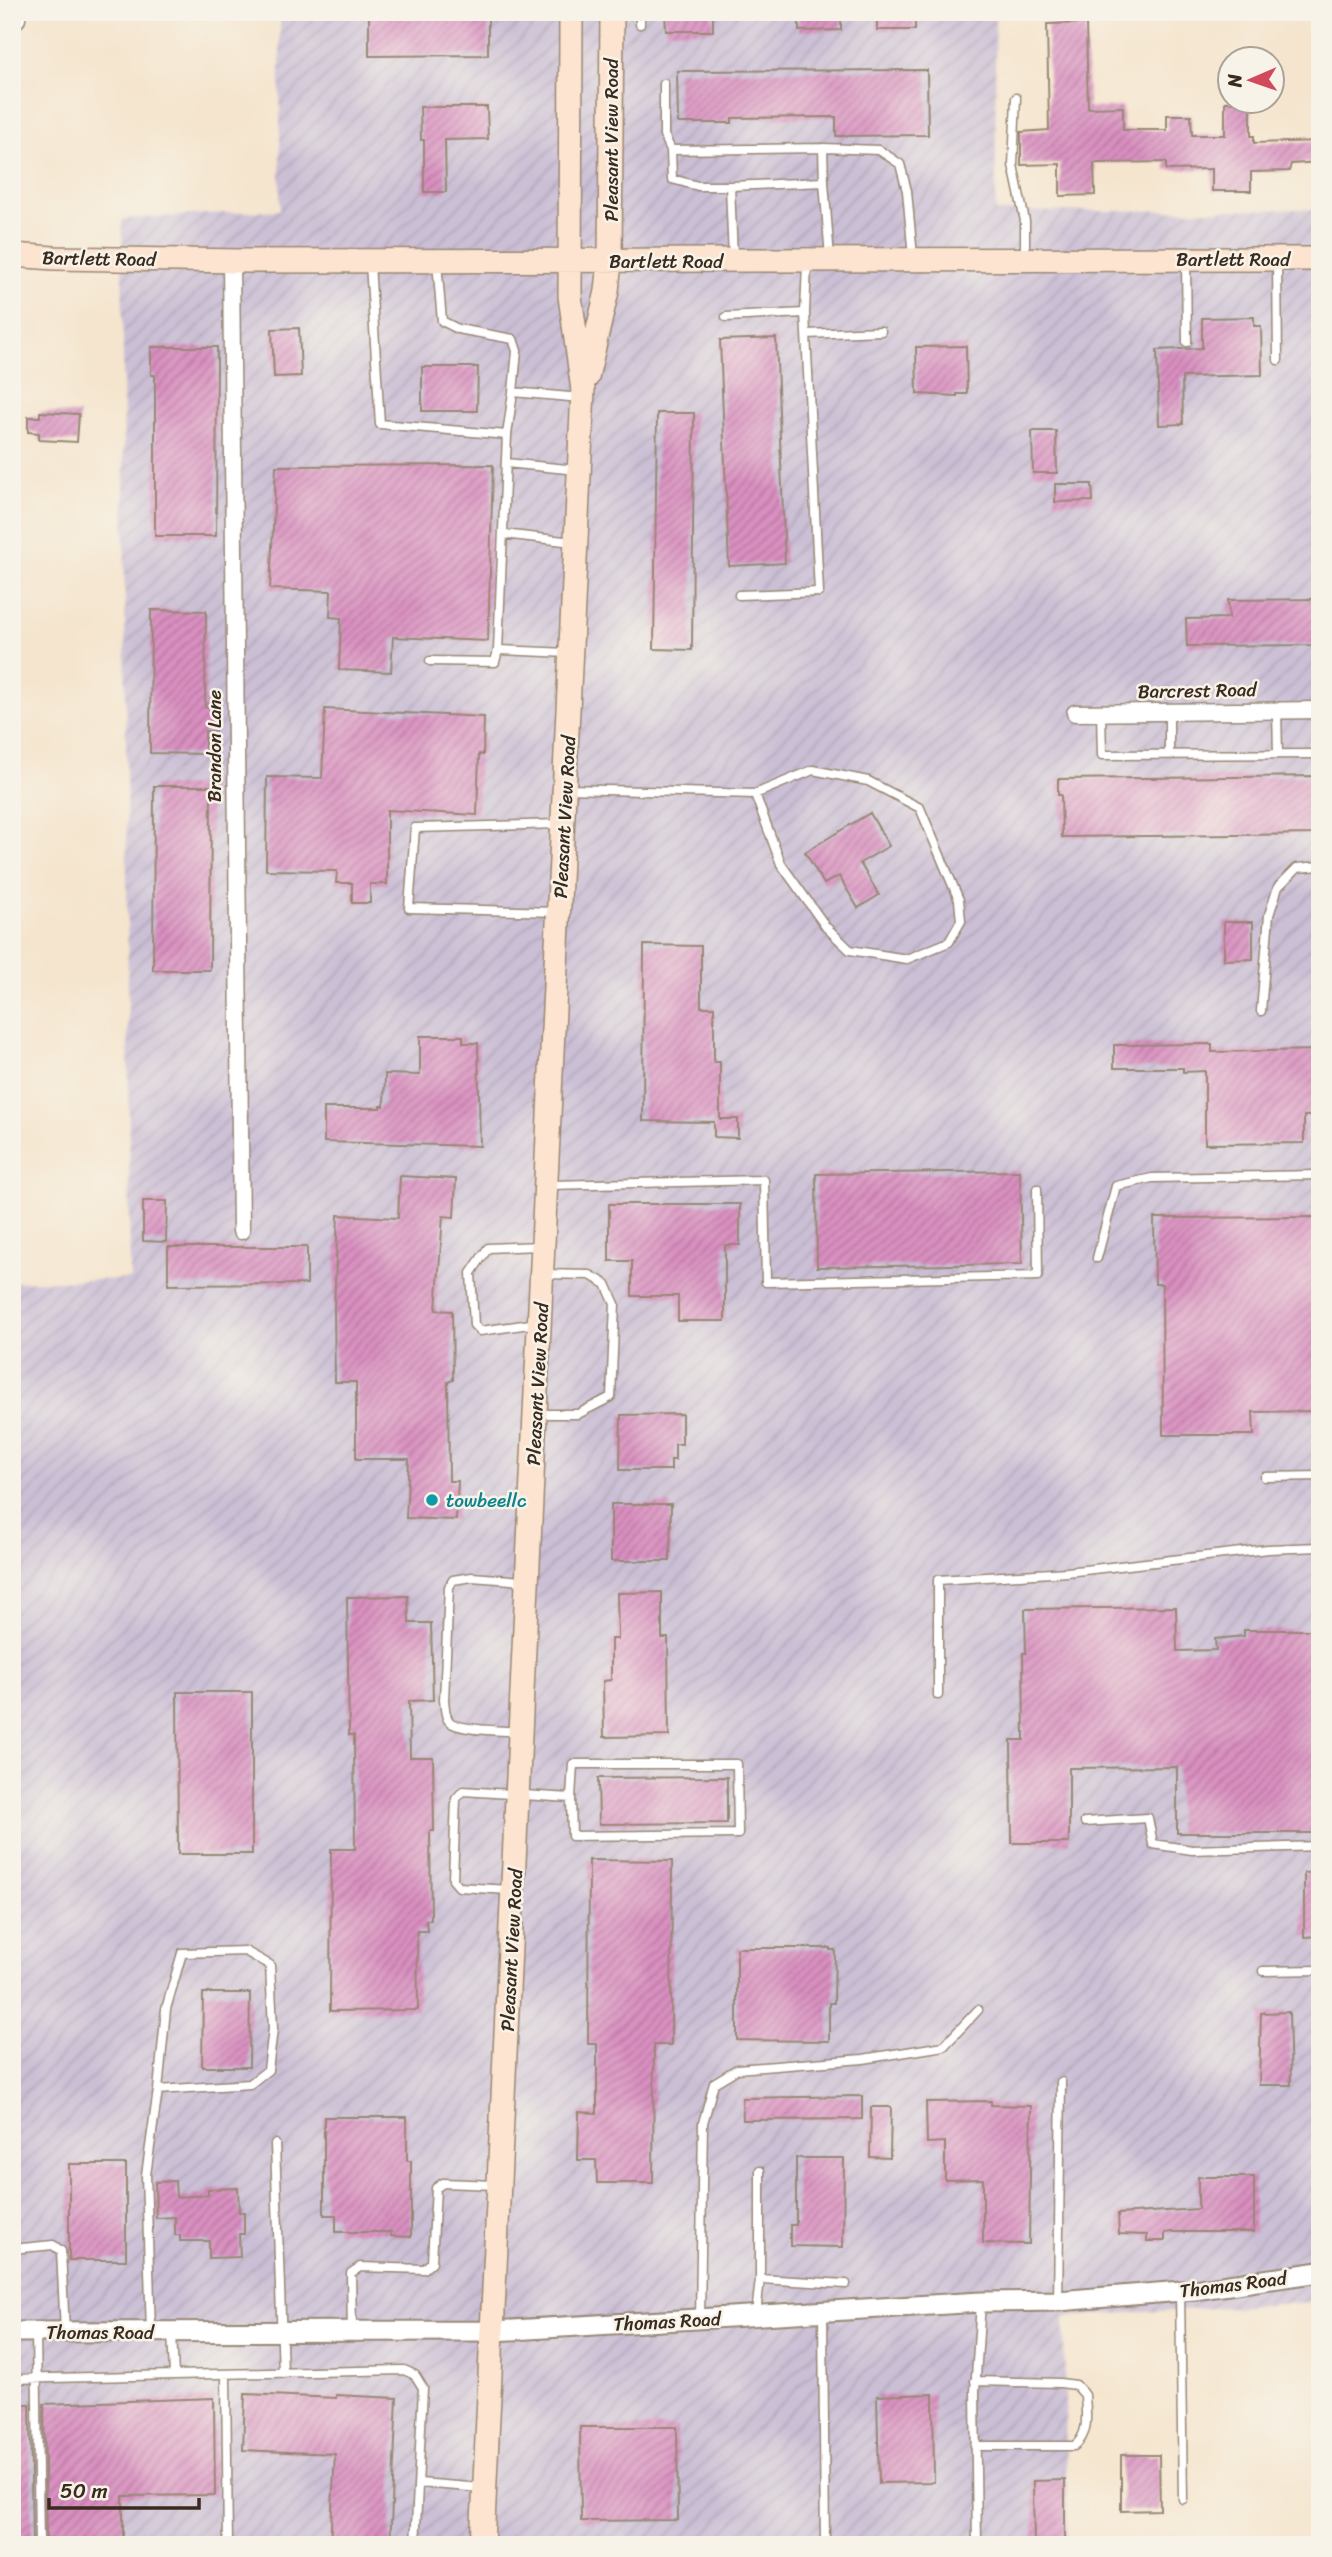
<svg xmlns="http://www.w3.org/2000/svg" width="1332" height="2557" font-family="Sriracha,sans-serif">
<style>
.industrial{fill:url(#industrial-furrows)}
.building{fill:url(#building-hatch)}
.lines{fill:none;stroke-linecap:round;stroke-linejoin:round}
.service-casing{stroke:#988876;stroke-width:11}
.minor-casing{stroke:#988876;stroke-width:19}
.tertiary-casing{stroke:#988876;stroke-width:23}
.secondary-casing{stroke:#988876;stroke-width:26}
.service{stroke:#fff;stroke-width:8}
.minor{stroke:#fff;stroke-width:16}
.tertiary{stroke:#fff;stroke-width:19}
.secondary{stroke:#fde4d1;stroke-width:23}
.culture-dot{fill:#0f9aa8;stroke:#f7f3e8;stroke-width:2.5}
.labels{text-anchor:middle;stroke-width:5;stroke-linejoin:round;paint-order:stroke}
.street-label{font-size:19px;fill:#3b2a1e;stroke:#f7f3e8}
.culture-label{font-size:19px;fill:#0d838f;stroke:#f7f3e8;text-anchor:start}
</style>
<defs>
<pattern id="industrial-furrows" width="10" height="10" patternUnits="userSpaceOnUse" patternTransform="scale(1.75)"><rect width="10" height="10" fill="#cbbfd5"/><path d="M-1 1l2-2M0 10L10 0M9 11l2-2" fill="none" stroke="#afa4b6"/></pattern>
<pattern id="building-hatch" width="6" height="6" patternUnits="userSpaceOnUse" patternTransform="scale(1.75)"><rect width="6" height="6" fill="#da90c1"/><path d="M-1 1l2-2M0 6l6-6M5 7l2-2" fill="none" stroke="#b2769c"/></pattern>
</defs>
<rect width="100%" height="100%" fill="#f7f3e8"/>
<filter id="ink" filterUnits="userSpaceOnUse"><feTurbulence type="fractalNoise" baseFrequency=".0143" numOctaves="2"/><feDisplacementMap in="SourceGraphic" scale="14" xChannelSelector="R" yChannelSelector="G"/><feConvolveMatrix kernelMatrix="1 2 1 2 8 2 1 2 1" color-interpolation-filters="sRGB"/></filter>
<filter id="wash" filterUnits="userSpaceOnUse"><feTurbulence type="fractalNoise" baseFrequency=".00686" numOctaves="4" result="noise"/><feDisplacementMap in="SourceGraphic" scale="28" xChannelSelector="R" yChannelSelector="G"/><feGaussianBlur stdDeviation="1.57" result="paint"/><feColorMatrix in="noise" values="0 0 0 0 0 0 0 0 0 0 0 0 0 0 0 0 0 1.4 0 .05"/><feComposite in="paint" operator="in"/></filter>
<g filter="url(#wash)">
<rect width="100%" height="100%" fill="#f5e5ce"/>
<path class="industrial" d="M280,12H995L996,212L1320,209V2297L1313,2302L1064,2317L1067,2545H12V1282L130,1279L122,219L280,210Z"/>
<g id="blocks">
<path class="building" d="M369,12H488V55L369,56Z
M665,12H713V31H666Z
M799,12H841V30L799,31Z
M877,12H915V30H877Z
M1086,23L1088,108L1123,107V130H1167V115H1191L1192,135H1225V102H1251V136H1254V143L1320,141V162L1291,164L1289,171L1251,172V191H1212V169L1166,170V162L1094,163L1095,195L1060,196V164L1021,165V132L1049,130L1047,24Z
M927,70L928,135L836,136V117L732,118V123H678L677,71Z
M420,107H487L488,139L445,140L446,192H424V140H421Z
M1254,317V326H1261L1262,375L1182,377L1183,424L1159,425L1157,350L1202,348V318Z
M299,328L301,376L274,377L272,329Z
M776,338L785,563L729,566L720,340Z
M966,346L967,394H957V396L917,394L916,347Z
M151,347H217L216,536H155V375H151Z
M422,367H478L477,411H422Z
M40,412L79,414L77,442L39,440V433L28,432V417H40Z
M657,413H694L692,650L654,649Z
M1032,431H1056L1057,473H1033Z
M493,465L488,641L393,637L391,672L339,670L341,618L330,617L331,591L270,589L276,466Z
M1055,484H1092L1093,501L1055,502Z
M1320,599V645L1187,646L1186,619L1229,618L1228,600Z
M151,610L206,611L205,707H215V731H205V754L150,753Z
M325,709L484,717L483,755L479,754L477,815L387,810V884H370V903H352V883H336L337,871L266,870L267,777L322,778Z
M1318,776V795L1315,796V834L1062,837L1061,795H1058V779Z
M154,786H211L210,970H153Z
M870,813L889,846L860,863L879,895L858,908L839,876L824,884L805,852Z
M1224,922H1253V959L1224,960Z
M644,945L701,946V1007H714V1062H720V1119H738V1138L714,1137V1122L643,1121Z
M420,1036H463V1043H478L480,1146L324,1142V1108H380V1106H384L385,1074L420,1075Z
M1212,1044V1052L1320,1050V1116H1304V1143L1205,1144V1071L1183,1072V1068H1114V1045Z
M1020,1171L1022,1264L817,1267L816,1174Z
M400,1176L456,1179L454,1217L443,1216L436,1310L452,1311L453,1380L448,1382L449,1481H458L456,1520L406,1518L409,1459H356V1382H335L334,1308L338,1215L398,1218Z
M143,1201H167L166,1242L143,1241Z
M609,1204H740V1245H725V1321H678V1296H632V1261H609Z
M1320,1217V1411L1253,1412L1254,1435H1163L1162,1284H1155L1154,1218Z
M168,1247H307V1284L168,1285Z
M682,1414V1444H675V1460H671V1470H620L621,1415Z
M611,1504H671L670,1561H611Z
M662,1592V1638H668L669,1736L604,1737L603,1681L611,1680V1639H618L617,1593Z
M408,1596L409,1623H431L433,1700L409,1701L410,1757H433L434,1831H430L431,1920H426L427,1931H417L418,2010L330,2011L331,1849H355L354,1735H349L347,1597Z
M1176,1607L1177,1651L1216,1650L1215,1639L1244,1636V1630H1320V1833H1177V1767L1069,1768V1843H1012L1011,1740H1024L1023,1653H1026L1025,1609Z
M177,1692H252V1854H178Z
M727,1777V1823L599,1824L598,1778Z
M589,1860L672,1861L671,2045H654L653,2183H597L596,2160H578L579,2112L597,2113V2044H588Z
M1320,1872V1936L1304,1937V1873Z
M737,1948H830V1950H835L834,2003H829V2041L737,2040Z
M203,1993H250L249,2067H202Z
M1289,2012L1291,2085H1259L1261,2013Z
M862,2096V2119L743,2120L742,2098Z
M991,2101V2105L1031,2106L1029,2244L983,2243V2179L945,2180V2142L927,2143L926,2102Z
M871,2107H891L890,2158L870,2157Z
M324,2117H407V2161H411V2237L391,2236V2232H336V2215H324Z
M796,2158H844L843,2247L790,2246V2225H796Z
M69,2164H126V2260H69Z
M1198,2177H1254V2232H1172L1165,2233V2241H1147V2235L1119,2234L1118,2214L1198,2209Z
M175,2181L176,2197L208,2195V2189L238,2188L239,2212H244V2234H239L240,2257L209,2258V2241H180V2235H175V2217L156,2218L155,2182Z
M245,2394L336,2398V2395L397,2398L390,2545H330L335,2454L243,2450Z
M933,2394L934,2482L879,2483L877,2396Z
M214,2398L215,2495L123,2496V2545H46L44,2404Z
M12,2404H30L32,2545H12Z
M580,2427H677L678,2520L581,2521Z
M1121,2455H1159L1160,2510L1121,2511Z
M1065,2480V2545H1034L1033,2481Z"/>
</g>
</g>
<g filter="url(#ink)">
<use href="#blocks" fill-opacity="0" stroke="#988876" stroke-width="2"/>
<g class="lines">
<defs>
<path id="service" d="M640,12V24
M664,84V135L671,150
M1016,98L1013,165L1025,221V257
M823,148L879,150L900,164L907,191L913,257
M730,186H698L672,179L671,150L823,148L824,182
M733,258L730,186L824,182L830,258
M1186,262L1187,342
M1277,262L1278,360
M370,263L380,424L507,435L498,650
M437,263L442,321L458,329L513,339L517,351L513,392
M726,317L805,313
M807,334L881,331
M507,435L513,392L581,398
M506,463L577,470
M503,534L573,542
M739,595L819,592L805,313L807,263
M430,661L495,662L498,650L568,653
M1277,710L1278,754
M1101,712L1102,755L1320,754
M1169,754V712
M568,789L755,794L813,770L868,781L920,808L959,900L961,921L949,942L907,959L850,950L826,927L781,864L755,794
M556,912L409,908L415,828L559,824
M1261,1011L1269,915L1278,887L1297,868L1320,866
M550,1185L764,1180L766,1282L1038,1276L1037,1189
M1097,1258L1116,1186L1152,1178L1320,1175
M537,1323L480,1331L474,1325L471,1273L488,1248L541,1246
M536,1414H578L611,1397L615,1304L606,1284L590,1275L542,1274
M1265,1477L1320,1476
M938,1695V1580L1067,1572L1268,1549L1320,1547
M518,1732C504,1730 460,1731 450,1722C445,1718 445,1707 444,1700L449,1587L453,1580L472,1577L523,1581
M1085,1822L1148,1818L1153,1844L1192,1850L1320,1846
M510,1890L459,1887L453,1880L456,1799L463,1791L571,1798L572,1836L738,1834L737,1764H573L571,1798
M1263,1971L1320,1970
M275,2144L283,2373
M760,2171V2279L846,2284
M12,2249L53,2245L61,2251L65,2332
M1180,2291L1183,2499
M1058,2301L1061,2082
M823,2312L825,2545
M756,2314L760,2279
M700,2319L703,2123L714,2083L737,2069L863,2059L944,2046L978,2010
M352,2331L351,2273L360,2267L424,2269L432,2262L436,2188L443,2183L496,2185
M36,2332L39,2545
M151,2332L146,2175L158,2090L166,2009L182,1953L245,1951L270,1965L273,2029L268,2070L250,2084L158,2090
M172,2332L174,2375L404,2370L415,2375L423,2388L415,2545
M226,2375L228,2545
M12,2379L174,2375
M975,2446H1074C1090,2434 1086,2414 1085,2395L1076,2385L1060,2383L975,2381
M419,2483L482,2488
M977,2545L975,2391L981,2303"/>
<path id="minor" d="M12,23L17,19V12
M231,261L241,1231
M1075,713L1320,710"/>
<path id="tertiary" d="M12,2332L494,2331L981,2302L1058,2301L1194,2290L1320,2272"/>
<path id="secondary" d="M12,255L54,258L241,261L1320,259
M587,377L607,291L610,261L612,12
M482,2545L583,390L570,296L571,12"/>
</defs>
<use href="#service" class="service-casing"/>
<use href="#minor" class="minor-casing"/>
<use href="#tertiary" class="tertiary-casing"/>
<use href="#secondary" class="secondary-casing"/>
<use href="#service" class="service"/>
<use href="#minor" class="minor"/>
<use href="#tertiary" class="tertiary"/>
<use href="#secondary" class="secondary"/>
</g>
</g>
<circle class="culture-dot" cx="432" cy="1500" r="7"/>
<g class="labels">
<g class="street-label">
<text transform="translate(611 140) rotate(-90)" y="7">Pleasant View Road</text>
<text transform="translate(99 258) rotate(1)" y="7">Bartlett Road</text>
<text x="1233" y="266">Bartlett Road</text>
<text x="666" y="268">Bartlett Road</text>
<text transform="translate(1197 690) rotate(-1)" y="7">Barcrest Road</text>
<text transform="translate(214 746) rotate(-90)" y="7">Brandon Lane</text>
<text transform="translate(564 817) rotate(-87)" y="7">Pleasant View Road</text>
<text transform="translate(537 1384) rotate(-87)" y="7">Pleasant View Road</text>
<text transform="translate(511 1950) rotate(-87)" y="7">Pleasant View Road</text>
<text transform="translate(1233 2284) rotate(-7)" y="7">Thomas Road</text>
<text transform="translate(667 2321) rotate(-3)" y="7">Thomas Road</text>
<text x="100" y="2339">Thomas Road</text>
</g>
<g class="culture-label">
<text x="446" y="1507">towbeellc</text>
</g>
</g>
<rect width="1332" height="2557" fill="none" stroke="#f7f3e8" stroke-width="42"/>
<g transform="translate(1251 80) rotate(268)"><circle r="33" fill="#f7f3e8" stroke="#aca397" stroke-width="2"/>
<path d="M0-5L12 26L0 18L-12 26Z" fill="#d1495b"/>
<text y="-10" font-size="19" font-weight="bold" text-anchor="middle" fill="#3b2a1e">N</text>
</g>
<path d="M49 2498v10h150v-10" fill="none" stroke="#3b2a1e" stroke-width="3.5"/>
<text x="60" y="2498" font-size="21" fill="#3b2a1e" stroke="#f7f3e8" stroke-width="5" paint-order="stroke">50 m</text>
</svg>
